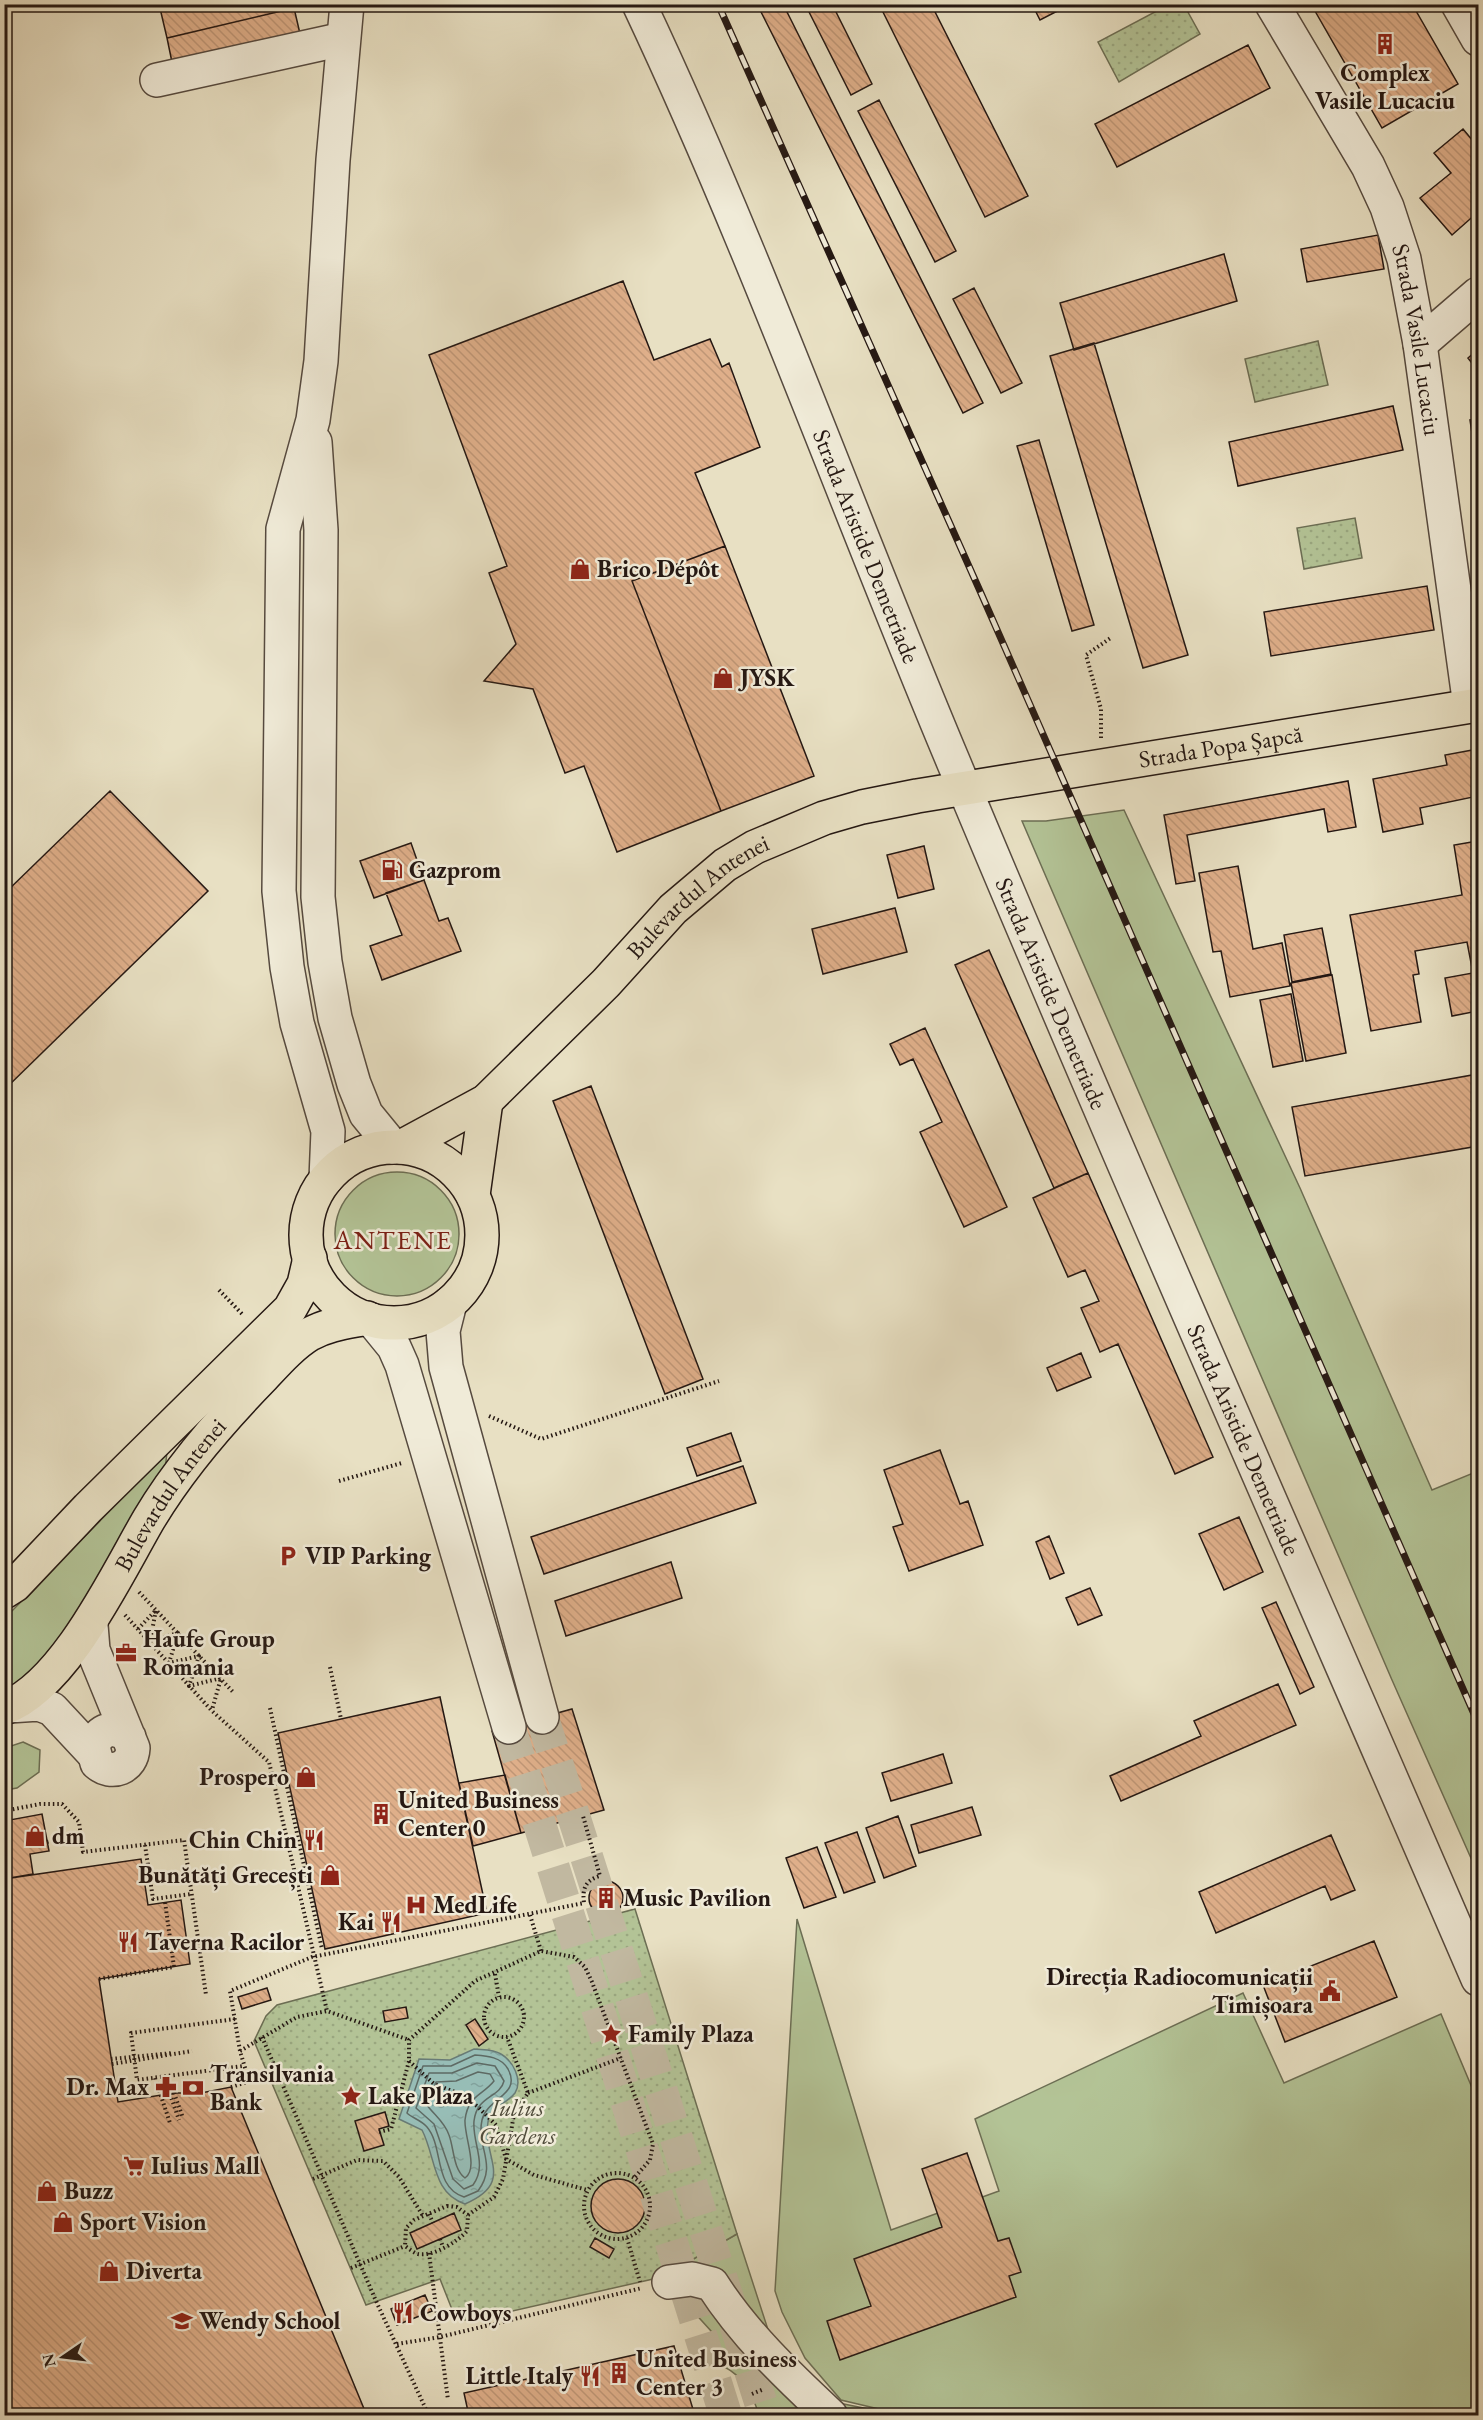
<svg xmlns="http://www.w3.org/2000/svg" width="1483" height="2420" font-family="'EB Garamond',serif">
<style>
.grass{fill:#b3c396;stroke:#6c6e54;stroke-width:1.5}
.park{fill:url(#park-dots);stroke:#6c6e54;stroke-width:1.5}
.water{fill:url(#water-ripples);stroke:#697b75;stroke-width:1.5}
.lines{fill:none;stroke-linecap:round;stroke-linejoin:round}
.shore{stroke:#5e6a64;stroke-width:1.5}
.building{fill:url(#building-back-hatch);stroke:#251813;stroke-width:1.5}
.minor-tunnel{stroke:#c1b8a0;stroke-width:33;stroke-dasharray:33 16;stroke-linecap:butt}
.minor-casing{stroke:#564a3f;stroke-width:36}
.major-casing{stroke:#251813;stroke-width:36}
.path{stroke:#251813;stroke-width:4;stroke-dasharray:1.5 3;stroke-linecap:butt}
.minor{stroke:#f0ebd8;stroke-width:33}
.major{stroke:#e8e0c3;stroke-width:33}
.rail-casing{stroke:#251813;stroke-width:7}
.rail{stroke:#f0ebd8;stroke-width:4.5;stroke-dasharray:14;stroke-linecap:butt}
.labels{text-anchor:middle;stroke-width:5;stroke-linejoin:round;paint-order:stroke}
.poi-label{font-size:24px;font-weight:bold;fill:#251813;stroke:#f0ebd8;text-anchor:start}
.street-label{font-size:24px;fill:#251813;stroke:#f0ebd8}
.park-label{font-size:24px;font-style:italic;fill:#504b3a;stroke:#f0ebd8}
.quarter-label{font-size:27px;letter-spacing:1.5px;fill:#7a1f14;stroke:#f0ebd8}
</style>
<defs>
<pattern id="park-dots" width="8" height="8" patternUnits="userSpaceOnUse" patternTransform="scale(1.5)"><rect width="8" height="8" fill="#b3c396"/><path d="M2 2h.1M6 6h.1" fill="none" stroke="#9aa780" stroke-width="1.8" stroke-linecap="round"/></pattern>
<pattern id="water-ripples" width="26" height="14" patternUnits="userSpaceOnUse" patternTransform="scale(1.5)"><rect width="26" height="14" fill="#97bdb6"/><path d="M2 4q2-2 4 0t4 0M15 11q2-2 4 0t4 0" fill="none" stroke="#82a29c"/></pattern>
<pattern id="building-back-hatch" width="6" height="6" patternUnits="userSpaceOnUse" patternTransform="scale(1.5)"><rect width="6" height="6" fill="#dfaf8a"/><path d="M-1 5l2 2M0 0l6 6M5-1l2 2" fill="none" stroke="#bf9676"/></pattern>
</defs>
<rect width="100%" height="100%" fill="#e8e0c3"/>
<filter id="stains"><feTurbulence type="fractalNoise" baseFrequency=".00333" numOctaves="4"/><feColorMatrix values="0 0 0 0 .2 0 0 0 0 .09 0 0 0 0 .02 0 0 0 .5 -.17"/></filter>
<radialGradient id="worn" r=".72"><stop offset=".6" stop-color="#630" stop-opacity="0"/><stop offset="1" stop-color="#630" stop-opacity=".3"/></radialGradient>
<path class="grass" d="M1124,810L1300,1188L1432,1490L1478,1471V1874L1392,1680L1022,821H1046Z
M335 1234a62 62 0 1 1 124 0a62 62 0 1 1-124 0Z
M167,1452L165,1470L105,1573L38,1674L5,1691L4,1616L12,1611Z
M23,1742L40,1750L39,1772L17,1788L5,1790V1748Z
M797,1919L891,2230L999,2191L975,2119L1243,1993L1284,2083L1441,2014L1478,2102V2415H1404L1298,2409L1185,2416L904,2415L841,2400L805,2358L782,2312L775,2291Z
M737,2234L772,2342L834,2402L898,2415H759C752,2393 744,2377 723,2366L711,2331L662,2277Z"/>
<path class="park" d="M1168,5H1184L1200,34L1119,82L1098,42Z
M1318,341L1328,385L1255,402L1245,359Z
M1355,518L1362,558L1304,569L1297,528Z
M635,1909L737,2234L662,2277L468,2321L455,2317L440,2279L366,2305L254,2041L266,2016L277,2005Z"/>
<path class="water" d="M474,2049C483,2050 493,2049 501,2054C513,2061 523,2080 515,2093C506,2105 490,2106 488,2122C482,2158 516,2182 465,2204C432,2193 436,2157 422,2130L399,2119L419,2059L450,2060Z"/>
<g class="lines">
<path class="shore" d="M475,2055C488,2056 501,2057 508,2069C522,2095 487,2098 482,2120C476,2148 498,2164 478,2191L464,2197C433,2187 444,2147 427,2127C421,2120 412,2118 407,2113L423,2066H451Z
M477,2063L495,2066L504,2081C500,2098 477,2095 474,2121C472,2144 488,2164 473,2185L464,2189L453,2179L434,2124L416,2108L429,2073H452Z
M478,2072L490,2074L494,2081C482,2096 468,2095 465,2120C464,2137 479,2168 465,2178C453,2169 454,2148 449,2135C444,2121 434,2115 427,2105L436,2082L456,2081Z"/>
</g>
<path class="building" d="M159,4H293L294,8L167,38Z
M757,4H783L983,403L963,413Z
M805,4H832L872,84L851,95Z
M879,4H931L1028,196L985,217Z
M1032,4H1071L1040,20Z
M1311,4H1412L1458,84L1382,128Z
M294,8L301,38L173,67L167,38Z
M1248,45L1270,88L1117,167L1095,124Z
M879,100L956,251L935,262L858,111Z
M1463,129L1478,147V212L1452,235L1420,198L1451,173L1434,153Z
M1378,235L1384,269L1307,282L1301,249Z
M1224,254L1237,301L1074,350L1060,303Z
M623,281L654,360L710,339L722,367L729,363L760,447L695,473L725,546L632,581L721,811L617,852L584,766L565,773L533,689L484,681L516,644L489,573L507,566L429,355Z
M974,288L1022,383L1001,393L953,299Z
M1478,339V371L1468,358L1477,350L1472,344Z
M1094,343L1188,655L1143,668L1050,356Z
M1393,406L1403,450L1238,486L1229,442Z
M1478,419V460H1476L1470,420Z
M1039,440L1094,625L1072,631L1017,446Z
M725,546L814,776L721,811L632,581Z
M1427,586L1434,630L1271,656L1264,612Z
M1478,749V796L1420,808L1423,824L1383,832L1373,779L1447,765L1445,755Z
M1348,781L1356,827L1328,832L1324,809L1187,835L1195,881L1176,884L1164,815Z
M110,791L208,891L4,1090V894Z
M1478,841V1011L1452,1016L1445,978L1473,973L1467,942L1415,951L1419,974L1413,975L1421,1022L1371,1031L1350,915L1462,895L1454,845Z
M411,843L424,880L374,898L360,861Z
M924,846L934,889L898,898L887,855Z
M1238,866L1253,949L1282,943L1290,986L1230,997L1221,951L1213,952L1199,873Z
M424,880L439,921L448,918L461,951L382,980L370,946L402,935L386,893Z
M895,908L907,952L823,974L812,929Z
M1322,928L1331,974L1292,982L1284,935Z
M989,950L1088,1173L1054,1188L955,965Z
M1332,975L1346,1053L1306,1061L1291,983Z
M1291,994L1303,1061L1273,1067L1260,1000Z
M925,1028L1007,1207L964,1227L920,1132L942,1122L913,1059L900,1065L890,1044Z
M1478,1074V1146L1305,1176L1292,1107Z
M591,1086L703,1379L665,1394L553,1101Z
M1088,1173L1213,1457L1175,1474L1118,1344L1100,1352L1081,1308L1099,1301L1085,1270L1068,1277L1033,1198Z
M1081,1353L1091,1377L1057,1391L1047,1368Z
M731,1433L741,1461L697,1476L687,1448Z
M940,1450L960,1504L968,1501L983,1545L909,1571L893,1527L903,1524L884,1470Z
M743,1466L756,1503L544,1574L531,1537Z
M1239,1517L1263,1572L1224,1590L1199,1534Z
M1049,1536L1064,1573L1050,1579L1036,1542Z
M671,1562L682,1598L566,1636L555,1601Z
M1090,1588L1102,1615L1078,1625L1066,1598Z
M1276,1602L1314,1687L1300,1694L1262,1608Z
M1278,1684L1296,1725L1121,1801L1110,1776L1201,1736L1194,1721Z
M440,1697L487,1913L325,1949L278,1733Z
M572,1709L604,1810L521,1833L492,1731Z
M943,1754L952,1783L891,1801L882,1773Z
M505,1775L521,1833L473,1846L459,1783Z
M972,1807L981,1835L919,1853L911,1825Z
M42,1814L49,1851L30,1854L33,1874L4,1879V1821Z
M898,1816L916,1866L884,1878L866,1828Z
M857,1832L875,1882L844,1893L825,1843Z
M1331,1835L1355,1890L1331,1900L1325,1886L1216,1933L1199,1892Z
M817,1847L836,1897L804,1908L786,1858Z
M141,1859L148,1905L181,1900L190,1964L99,1979L118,2102L174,2093H201L231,2087L367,2416H4V1879Z
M589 1898a17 17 0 1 1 34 0a17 17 0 1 1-34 0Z
M1374,1941L1397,1997L1285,2042L1263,1985Z
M267,1988L271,2000L242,2009L238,1997Z
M406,2007L408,2018L385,2022L383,2011Z
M475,2019L488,2039L479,2046L466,2025Z
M385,2112L389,2126L379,2129L384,2145L364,2151L355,2121Z
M967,2153L998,2241L1009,2238L1021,2272L1009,2276L1016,2297L840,2360L827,2321L871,2306L854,2259L942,2227L922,2169Z
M591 2206a27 27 0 1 1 54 0a27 27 0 1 1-54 0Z
M454,2213L461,2230L417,2249L410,2233Z
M595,2238L614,2249L609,2258L590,2247Z
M425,2295L432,2311L397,2325L391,2309Z
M674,2346L695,2416H469L464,2393Z"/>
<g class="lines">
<path class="minor-tunnel" d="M542,1717L765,2416
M509,1727L726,2416"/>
<defs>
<g id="minor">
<path id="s1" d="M639,4C756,252 847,509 953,761C1123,1169 1303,1573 1478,1979"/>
<path id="s2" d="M1272,4L1368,166L1387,207L1404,259L1420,344L1470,706"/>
<path d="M1458,4L1478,39"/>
<path d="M157,80L343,39"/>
<path d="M1420,344L1478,294"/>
<path d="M315,442L321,530L318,897L325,962L335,1018L354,1084L366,1114L393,1147"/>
<path d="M326,1179L328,1131L297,1023L287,967L279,891L283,529L313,420L321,361L333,160L347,4"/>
<path d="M450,1303L443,1331L446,1367L542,1717"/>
<path d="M372,1320L394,1347L402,1365L509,1727"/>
<path d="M91,1625L93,1650L133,1748C132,1768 112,1776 97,1763L93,1747C98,1729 115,1724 129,1737"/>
<path d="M9,1706L39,1704L52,1709L93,1753"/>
<path d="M669,2282L692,2279L712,2284C744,2334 787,2375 831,2416"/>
</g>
<g id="major">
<path id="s3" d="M401,1147L486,1101L606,983L673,909L725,865L755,847L824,818L862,807L917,796L1478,705"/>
<circle cx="394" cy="1235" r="88"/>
<path d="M473,1195L486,1101"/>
<path d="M4,1592L15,1585L88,1508L290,1309L304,1284L310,1258"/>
<path id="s4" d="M4,1708C65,1686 118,1572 149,1519C180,1467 221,1420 263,1377C277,1362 292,1345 310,1334C328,1324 347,1322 367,1318"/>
</g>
</defs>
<use href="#minor" class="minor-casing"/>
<use href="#major" class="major-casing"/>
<path class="path" d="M1101,738V709L1086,655L1112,637
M219,1290L243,1315
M489,1416L541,1439L719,1381
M339,1481L402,1463
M139,1592L233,1692
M125,1615L212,1711L269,1762L327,2011
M138,1629L156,1610L150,1641L178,1633L169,1663L199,1656L189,1686L221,1678L212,1710
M330,1667L341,1719
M270,1708L322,1949
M4,1811L40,1804H62L79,1822L83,1852L184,1840L206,1995
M47,1842L81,1834
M145,1845L153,1899L191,1894
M530,1915L541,1951
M495,1974L499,1997
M99,1979L174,1967L165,1902
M484 2017a20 20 0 1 1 40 0a20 20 0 1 1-40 0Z
M235,2019L131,2033L137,2080L243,2066
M262,2037L376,2301L429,2416
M240,2051L297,2017L327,2011L409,2040
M111,2059L173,2053
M409,2061L434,2084L460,2094L477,2106L496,2125L506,2159L534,2175L587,2190
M112,2064L192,2051
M155,2078L170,2123
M249,2081L240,2051L230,1991L312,1957L584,1903C582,1888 586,1880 600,1876L583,1816
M231,2087L277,2073
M174,2093L183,2118
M528,2093L621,2058
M170,2094L179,2120
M379,2132L391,2129L409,2061V2040L475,1981L541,1951L574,1957L585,1967L592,1982L653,2144L650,2160L635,2177
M584 2206a33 33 0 1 1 66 0a33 33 0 1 1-66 0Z
M313,2179L357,2160L383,2161L399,2177L423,2216
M447,2206L457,2207L468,2215L467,2231C458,2241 434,2257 418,2254C414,2253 408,2248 405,2246L406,2228L414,2220Z
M429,2214L433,2223
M468,2215L494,2197L503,2179L514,2114L528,2093L507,2037
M627,2238L640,2282
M440,2239L443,2247
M429,2253L448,2400
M351,2268L405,2246
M397,2344L440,2337L642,2288
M752,2394L764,2389"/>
<use href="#minor" class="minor"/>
<use href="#major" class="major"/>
<defs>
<path id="rail" d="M718,4L980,591L1478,1723"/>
</defs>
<use href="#rail" class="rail-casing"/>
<use href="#rail" class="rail"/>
</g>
<defs>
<symbol id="building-bare" viewBox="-9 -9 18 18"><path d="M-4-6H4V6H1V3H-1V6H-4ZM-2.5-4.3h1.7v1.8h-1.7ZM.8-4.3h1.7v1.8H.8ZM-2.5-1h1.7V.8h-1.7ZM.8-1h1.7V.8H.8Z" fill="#8f2418" stroke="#f0ebd8" stroke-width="2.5" paint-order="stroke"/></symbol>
<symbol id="shop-bare" viewBox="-9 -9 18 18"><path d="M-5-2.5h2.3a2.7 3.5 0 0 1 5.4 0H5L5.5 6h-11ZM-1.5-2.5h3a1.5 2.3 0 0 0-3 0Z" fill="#8f2418" stroke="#f0ebd8" stroke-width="2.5" paint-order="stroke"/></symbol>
<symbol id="fuel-bare" viewBox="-9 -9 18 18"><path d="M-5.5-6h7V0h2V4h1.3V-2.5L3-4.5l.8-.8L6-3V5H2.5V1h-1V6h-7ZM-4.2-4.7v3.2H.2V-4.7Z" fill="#8f2418" stroke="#f0ebd8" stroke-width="2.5" paint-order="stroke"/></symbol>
<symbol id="parking-bare" viewBox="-9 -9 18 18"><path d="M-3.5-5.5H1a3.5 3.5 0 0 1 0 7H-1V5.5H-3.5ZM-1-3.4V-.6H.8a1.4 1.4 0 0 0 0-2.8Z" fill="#8f2418" stroke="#f0ebd8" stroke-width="2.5" paint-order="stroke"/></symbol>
<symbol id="office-bare" viewBox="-9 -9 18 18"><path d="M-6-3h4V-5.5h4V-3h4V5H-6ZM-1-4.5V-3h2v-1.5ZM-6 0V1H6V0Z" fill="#8f2418" stroke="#f0ebd8" stroke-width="2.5" paint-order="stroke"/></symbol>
<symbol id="restaurant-bare" viewBox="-9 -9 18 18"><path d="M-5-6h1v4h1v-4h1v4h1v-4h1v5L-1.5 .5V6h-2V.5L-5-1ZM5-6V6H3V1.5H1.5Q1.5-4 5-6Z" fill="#8f2418" stroke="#f0ebd8" stroke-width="2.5" paint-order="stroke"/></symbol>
<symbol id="hospital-bare" viewBox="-9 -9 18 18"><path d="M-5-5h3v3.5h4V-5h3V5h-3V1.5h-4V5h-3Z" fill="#8f2418" stroke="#f0ebd8" stroke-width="2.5" paint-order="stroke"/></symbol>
<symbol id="civic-bare" viewBox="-9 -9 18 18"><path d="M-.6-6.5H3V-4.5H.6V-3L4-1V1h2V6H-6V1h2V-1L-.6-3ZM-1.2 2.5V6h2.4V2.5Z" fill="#8f2418" stroke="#f0ebd8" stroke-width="2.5" paint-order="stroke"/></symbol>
<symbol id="sight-bare" viewBox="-9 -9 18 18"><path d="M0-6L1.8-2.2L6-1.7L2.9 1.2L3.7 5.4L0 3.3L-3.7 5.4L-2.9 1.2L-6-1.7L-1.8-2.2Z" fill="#8f2418" stroke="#f0ebd8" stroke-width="2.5" paint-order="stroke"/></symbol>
<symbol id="pharmacy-bare" viewBox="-9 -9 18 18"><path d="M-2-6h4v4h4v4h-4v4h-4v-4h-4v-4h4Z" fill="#8f2418" stroke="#f0ebd8" stroke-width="2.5" paint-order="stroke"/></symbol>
<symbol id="bank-bare" viewBox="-9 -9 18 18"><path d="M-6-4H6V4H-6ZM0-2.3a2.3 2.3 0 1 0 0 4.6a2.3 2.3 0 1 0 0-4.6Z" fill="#8f2418" stroke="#f0ebd8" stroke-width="2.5" paint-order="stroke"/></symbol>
<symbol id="supermarket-bare" viewBox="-9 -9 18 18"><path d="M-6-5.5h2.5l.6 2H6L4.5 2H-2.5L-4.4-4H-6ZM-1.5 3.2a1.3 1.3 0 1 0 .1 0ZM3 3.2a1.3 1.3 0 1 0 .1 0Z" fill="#8f2418" stroke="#f0ebd8" stroke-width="2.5" paint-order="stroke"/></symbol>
<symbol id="school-bare" viewBox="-9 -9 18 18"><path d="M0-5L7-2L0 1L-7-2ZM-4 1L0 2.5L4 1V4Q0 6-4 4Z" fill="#8f2418" stroke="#f0ebd8" stroke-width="2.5" paint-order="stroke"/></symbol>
</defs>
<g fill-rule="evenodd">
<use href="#building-bare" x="1370" y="29" width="30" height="30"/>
<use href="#shop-bare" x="565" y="554" width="30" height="30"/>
<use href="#shop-bare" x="708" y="663" width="30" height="30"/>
<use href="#fuel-bare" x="377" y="855" width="30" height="30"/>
<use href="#parking-bare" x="273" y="1541" width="30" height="30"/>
<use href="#office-bare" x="111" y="1638" width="30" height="30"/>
<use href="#shop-bare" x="291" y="1762" width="30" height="30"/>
<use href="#building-bare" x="366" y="1799" width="30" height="30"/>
<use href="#shop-bare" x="20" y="1821" width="30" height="30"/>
<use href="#restaurant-bare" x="299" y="1825" width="30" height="30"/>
<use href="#shop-bare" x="315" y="1860" width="30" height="30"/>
<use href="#building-bare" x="591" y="1883" width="30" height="30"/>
<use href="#hospital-bare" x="401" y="1890" width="30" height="30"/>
<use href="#restaurant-bare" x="376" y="1907" width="30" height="30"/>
<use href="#restaurant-bare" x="113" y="1927" width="30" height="30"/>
<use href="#civic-bare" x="1315" y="1976" width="30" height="30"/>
<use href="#sight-bare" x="596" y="2019" width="30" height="30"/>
<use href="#pharmacy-bare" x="151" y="2072" width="30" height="30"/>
<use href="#bank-bare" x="178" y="2073" width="30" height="30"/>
<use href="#sight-bare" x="336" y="2081" width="30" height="30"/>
<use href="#supermarket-bare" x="119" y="2151" width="30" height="30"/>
<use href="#shop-bare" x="32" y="2176" width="30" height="30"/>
<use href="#shop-bare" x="48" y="2207" width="30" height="30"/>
<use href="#shop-bare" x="94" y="2256" width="30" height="30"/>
<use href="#restaurant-bare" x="388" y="2298" width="30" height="30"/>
<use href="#school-bare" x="167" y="2306" width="30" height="30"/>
<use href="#building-bare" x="604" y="2358" width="30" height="30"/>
<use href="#restaurant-bare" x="575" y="2361" width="30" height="30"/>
</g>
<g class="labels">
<g class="poi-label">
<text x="1385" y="81" text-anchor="middle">Complex<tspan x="1385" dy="28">Vasile Lucaciu</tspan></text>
<text x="597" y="577">Brico Dépôt</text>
<text x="740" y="686">JYSK</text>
<text x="409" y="878">Gazprom</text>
<text x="305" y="1564">VIP Parking</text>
<text x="143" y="1647">Haufe Group<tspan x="143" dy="28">Romania</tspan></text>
<text x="289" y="1785" text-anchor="end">Prospero</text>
<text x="398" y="1808">United Business<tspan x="398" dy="28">Center 0</tspan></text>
<text x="52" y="1844">dm</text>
<text x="297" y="1848" text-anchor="end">Chin Chin</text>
<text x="313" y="1883" text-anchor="end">Bunătăți Grecești</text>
<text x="623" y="1906">Music Pavilion</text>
<text x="433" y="1913">MedLife</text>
<text x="374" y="1930" text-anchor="end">Kai</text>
<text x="145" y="1950">Taverna Racilor</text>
<text x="1313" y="1985" text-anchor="end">Direcția Radiocomunicații<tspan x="1313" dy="28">Timișoara</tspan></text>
<text x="628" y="2042">Family Plaza</text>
<text x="210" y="2082">Transilvania<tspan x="210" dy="28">Bank</tspan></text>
<text x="149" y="2095" text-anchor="end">Dr. Max</text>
<text x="368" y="2104">Lake Plaza</text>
<text x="151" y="2174">Iulius Mall</text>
<text x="64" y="2199">Buzz</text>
<text x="80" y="2230">Sport Vision</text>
<text x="126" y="2279">Diverta</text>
<text x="420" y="2321">Cowboys</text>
<text x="199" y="2329">Wendy School</text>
<text x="636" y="2367">United Business<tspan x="636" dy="28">Center 3</tspan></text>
<text x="573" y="2384" text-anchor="end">Little Italy</text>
</g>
<g class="street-label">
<text dy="8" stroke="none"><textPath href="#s2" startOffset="370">Strada Vasile Lucaciu</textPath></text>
<text dy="8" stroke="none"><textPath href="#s1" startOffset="588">Strada Aristide Demetriade</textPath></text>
<text dy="8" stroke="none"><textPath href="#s3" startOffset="946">Strada Popa Șapcă</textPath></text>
<text dy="8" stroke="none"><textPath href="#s3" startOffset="392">Bulevardul Antenei</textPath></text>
<text dy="8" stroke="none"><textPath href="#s1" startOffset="1072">Strada Aristide Demetriade</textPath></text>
<text dy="8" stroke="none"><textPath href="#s1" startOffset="1558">Strada Aristide Demetriade</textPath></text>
<text dy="8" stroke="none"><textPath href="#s4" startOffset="274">Bulevardul Antenei</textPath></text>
</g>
<g class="park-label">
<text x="517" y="2116">Iulius<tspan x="517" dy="28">Gardens</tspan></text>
</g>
<g class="quarter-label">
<text x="393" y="1249">ANTENE</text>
</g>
</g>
<rect width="1483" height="2420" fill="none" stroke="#e8e0c3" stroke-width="24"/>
<rect x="6" y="6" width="1471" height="2408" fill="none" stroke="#251813" stroke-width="3"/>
<rect x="12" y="12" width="1459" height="2396" fill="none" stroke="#251813" stroke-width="1.5"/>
<g transform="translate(63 2357) rotate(256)" stroke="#f0ebd8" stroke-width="4.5" paint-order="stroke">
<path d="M0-4.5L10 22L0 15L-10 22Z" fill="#251813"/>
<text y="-9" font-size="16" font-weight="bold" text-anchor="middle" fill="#251813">N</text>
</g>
<rect width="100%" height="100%" filter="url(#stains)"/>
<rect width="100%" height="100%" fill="url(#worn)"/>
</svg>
